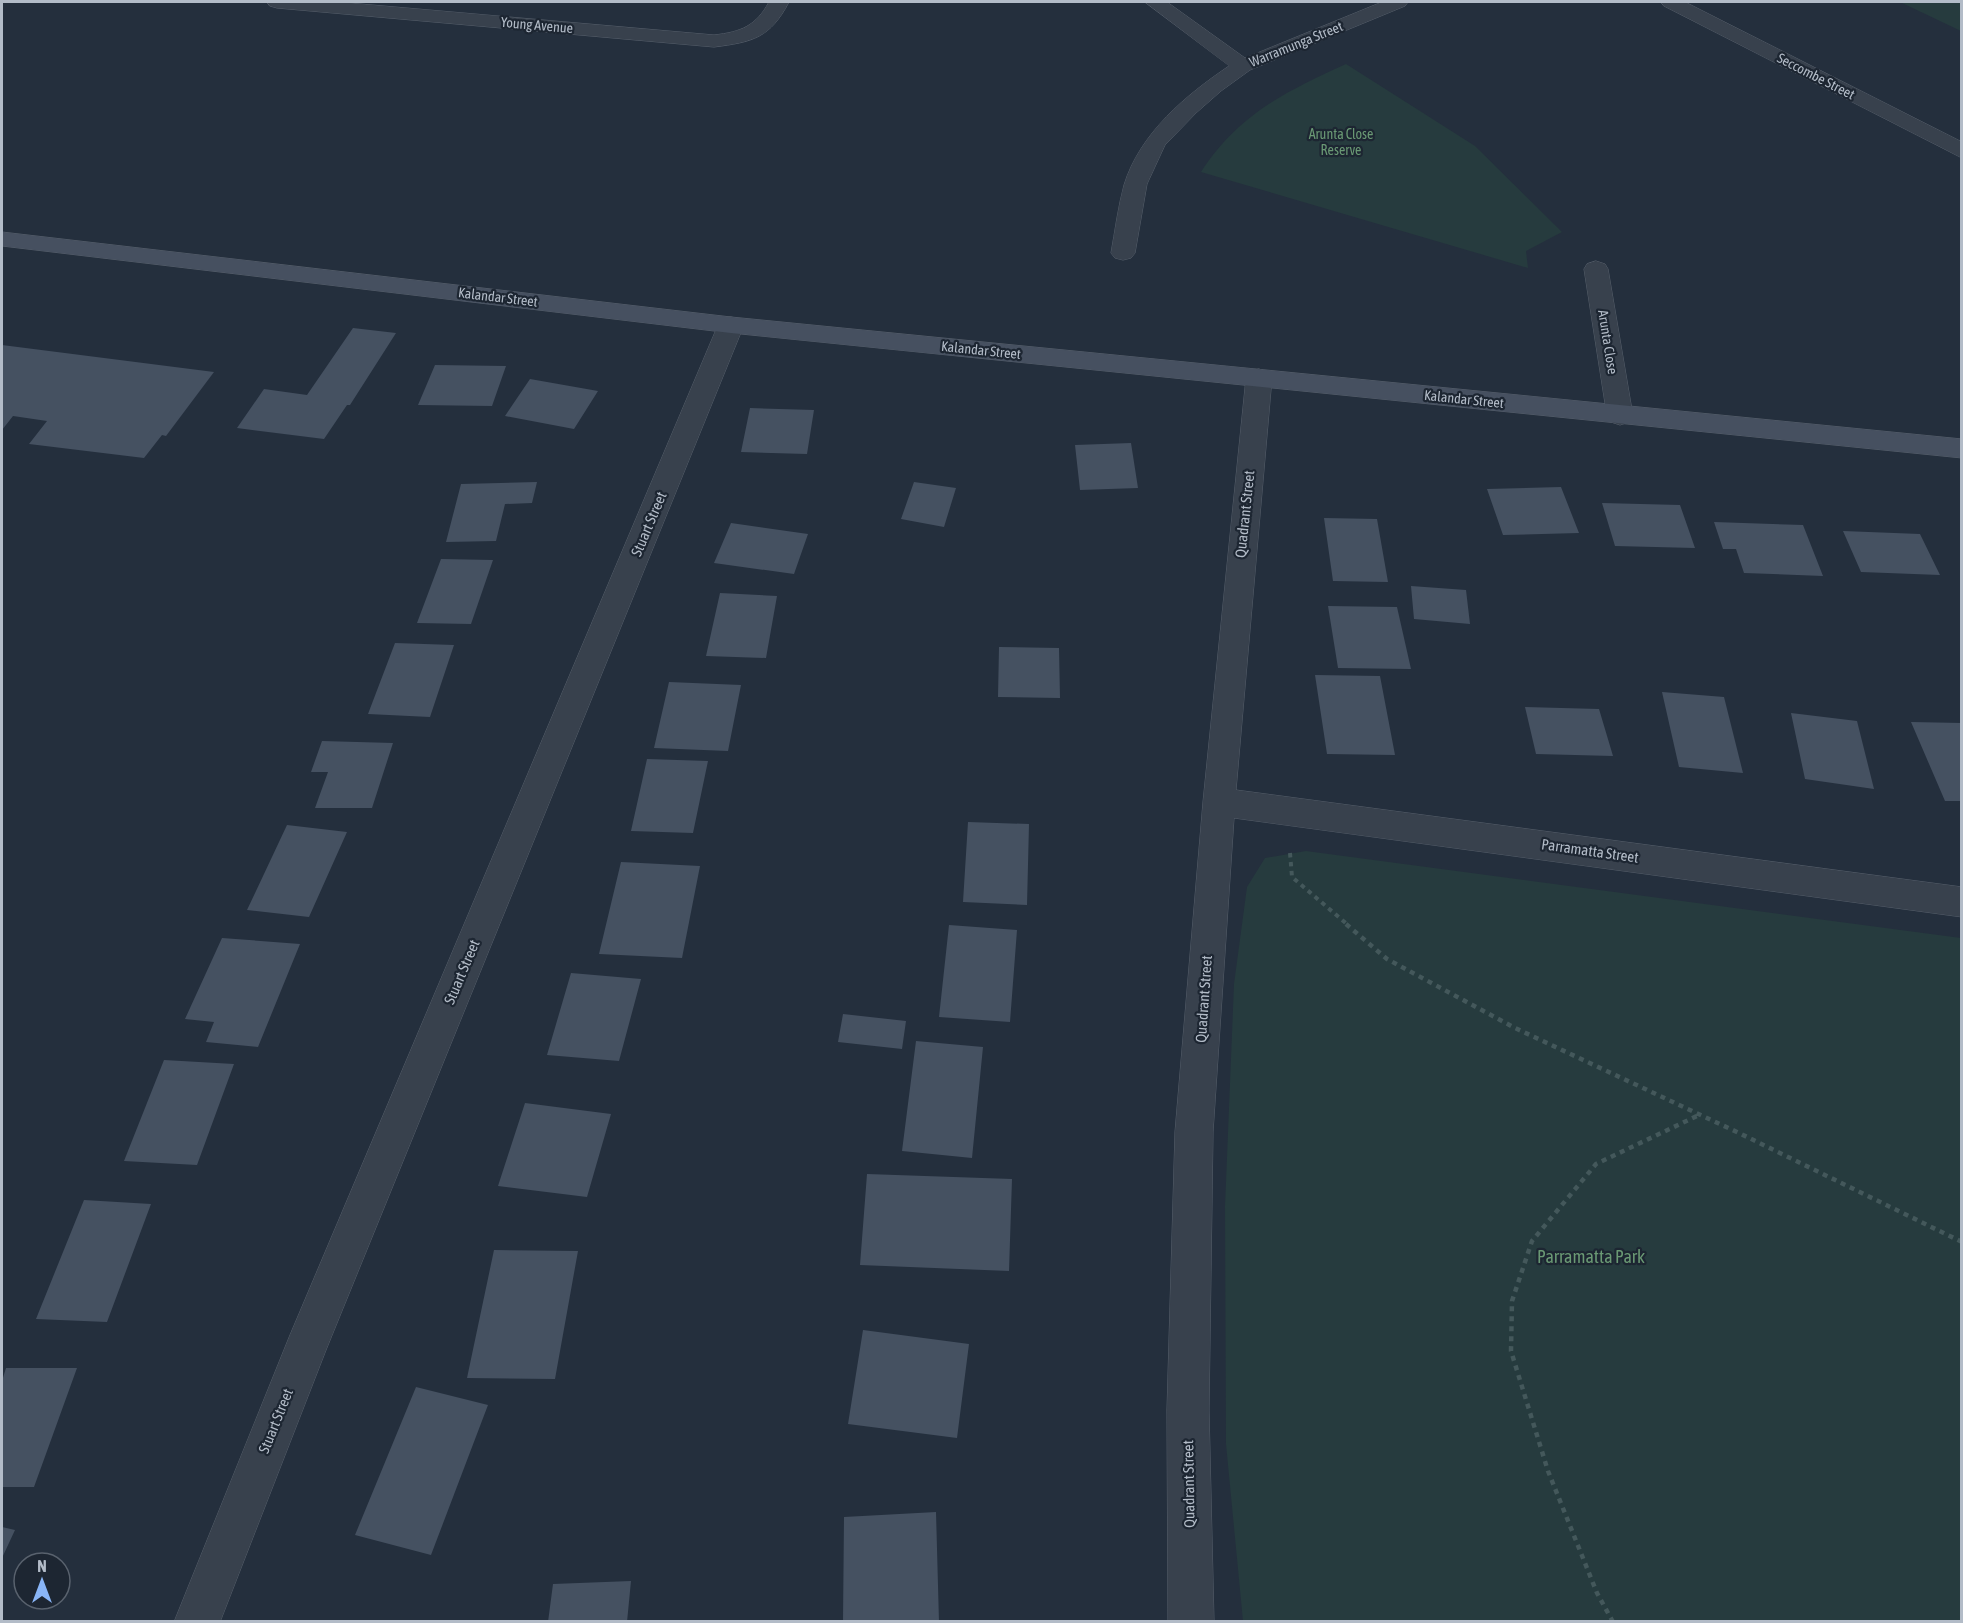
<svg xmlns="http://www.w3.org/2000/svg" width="1963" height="1623" font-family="'Asap Condensed',sans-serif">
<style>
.green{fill:#263b3e}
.building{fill:#455161}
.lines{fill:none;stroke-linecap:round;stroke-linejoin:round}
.street-casing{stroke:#565f6b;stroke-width:1}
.secondary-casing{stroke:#565f6b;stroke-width:1}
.path-far1{stroke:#44585b;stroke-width:4;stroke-dasharray:4.5 4.5;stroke-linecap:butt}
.path{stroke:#44585b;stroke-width:4.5;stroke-dasharray:5 5;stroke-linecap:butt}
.street{fill:#38414d;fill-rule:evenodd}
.secondary{fill:#465060;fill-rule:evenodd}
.labels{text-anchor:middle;stroke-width:4.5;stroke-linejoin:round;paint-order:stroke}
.far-street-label{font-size:14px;fill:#b3bcc8;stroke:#1d2632}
.far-park-label{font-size:14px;fill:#6a9974;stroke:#1d2632}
.street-label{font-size:15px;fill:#b3bcc8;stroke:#1d2632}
.near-park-label{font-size:18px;fill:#6a9974;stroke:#1d2632}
</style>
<rect width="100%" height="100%" fill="#242f3d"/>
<path class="green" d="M1900,2H1961V31Z
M1346,64L1475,146L1562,232L1526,251L1528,268L1201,172C1239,114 1285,92 1346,64Z
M1306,851L1961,938V1621H1243L1226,1444L1225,1207L1234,984L1247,887L1265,858Z"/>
<path class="building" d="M353,328L396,333L350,405H347L324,439L237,428L264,389L307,395Z
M2,345L214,372L166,436L162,435L144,458L29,444L47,421L13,416L2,430Z
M435,365L506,366L492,406L418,405Z
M530,379L598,391L574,429L505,416Z
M750,408L814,410L807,454L741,452Z
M1131,443L1138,488L1080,490L1075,445Z
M537,482L532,503L505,504L496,541L446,542L461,484Z
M914,482L956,488L944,527L901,519Z
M1561,487L1579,533L1503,535L1487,489Z
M1602,503L1680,505L1695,548L1615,546Z
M1324,518L1377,519L1388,582L1333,581Z
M1714,522L1803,525L1823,576L1744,573L1736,549H1723Z
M731,523L808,534L794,574L714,563Z
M1843,531L1920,534L1940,575L1861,572Z
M441,559L493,560L471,624L417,623Z
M1411,586L1466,590L1470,624L1414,619Z
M720,593L777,596L766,658L706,656Z
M1328,606L1397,607L1411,669L1338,668Z
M395,643L454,645L430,717L368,714Z
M999,647L1059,648L1060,698L998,697Z
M1315,675L1380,676L1395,755L1327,754Z
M669,682L741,685L728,751L654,748Z
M1662,692L1724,697L1743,773L1679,767Z
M1525,707L1599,709L1613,756L1536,754Z
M1791,713L1857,721L1874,789L1805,779Z
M1911,722L1962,723V801H1945Z
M322,741L393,743L372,808H315L328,772H311Z
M647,759L708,761L693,833L631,831Z
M968,822L1029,824L1027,905L963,902Z
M287,825L347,832L309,917L247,910Z
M621,862L700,866L682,958L599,954Z
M949,925L1017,930L1010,1022L939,1017Z
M222,938L300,944L258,1047L206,1042L214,1022L185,1019Z
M571,973L641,979L619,1061L547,1055Z
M843,1014L906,1021L902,1049L838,1042Z
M916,1041L983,1047L972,1158L902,1151Z
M164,1060L234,1064L197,1165L124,1161Z
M525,1103L611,1114L587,1197L498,1186Z
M867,1174L1012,1179L1009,1271L860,1265Z
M84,1200L151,1204L107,1322L36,1319Z
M494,1250L578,1251L555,1379L467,1378Z
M863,1330L969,1344L957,1438L848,1424Z
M6,1368H77L34,1487H2V1381Z
M416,1387L488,1405L431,1555L355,1535Z
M936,1512L939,1622H843L844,1517Z
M2,1527L15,1530L2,1558Z
M631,1581L627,1622H548L553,1584Z"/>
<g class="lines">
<defs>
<path id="street" d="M267,2H338L714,35C741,32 756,26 769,2H789C770,38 753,42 714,47L277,8L270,6Z
M1145,2H1167L1245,58L1382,2H1408L1405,6L1250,70L1221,91L1196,113L1165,145L1147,184L1135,253L1131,258L1123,260L1115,258L1111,253C1115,231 1118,207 1124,185C1140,133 1186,95 1229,66Z
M1661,2H1685L1962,142V158L1664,6Z
M1596,261L1605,264L1608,269L1633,416L1629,422L1620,425L1611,422L1607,416L1584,269L1587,264Z
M731,317L740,319L744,325L326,1350L220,1622H174L290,1335L718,325L722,319Z
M1259,369L1268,372L1272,378L1236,790L1962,887V917L1234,818L1213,1132L1209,1410L1214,1622H1168L1167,1410L1175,1132L1203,802L1246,378L1250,372Z"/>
<path id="secondary" d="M2,232L731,317L1962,439V458L731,333L2,246Z"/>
</defs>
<use href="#street" class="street-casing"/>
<use href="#secondary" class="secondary-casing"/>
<path class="path-far1" d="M1290,853L1292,877L1348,925"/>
<path class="path" d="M1346,924L1387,959L1515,1028L1739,1133L1962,1242
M1613,1622L1597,1593L1548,1471L1511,1351L1512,1301L1532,1241L1596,1164L1699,1115"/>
<use href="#street" class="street"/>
<use href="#secondary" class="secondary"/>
</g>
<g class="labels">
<g class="far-street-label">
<text transform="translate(537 25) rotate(5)" y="5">Young Avenue</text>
<text transform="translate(1296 44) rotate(-22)" y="5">Warramunga Street</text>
<text transform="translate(1816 76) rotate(27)" y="5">Seccombe Street</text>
<text transform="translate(498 297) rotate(7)" y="5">Kalandar Street</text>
<text transform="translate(1608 342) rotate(81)" y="5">Arunta Close</text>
<text transform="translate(981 350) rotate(6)" y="5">Kalandar Street</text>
<text transform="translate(1464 399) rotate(6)" y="5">Kalandar Street</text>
</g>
<g class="far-park-label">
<text x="1341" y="139">Arunta Close<tspan x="1341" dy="16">Reserve</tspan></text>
</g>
<g class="street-label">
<text transform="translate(1245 514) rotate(-84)" y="5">Quadrant Street</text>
<text transform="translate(649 524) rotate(-67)" y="5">Stuart Street</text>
<text transform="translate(1590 851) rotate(8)" y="5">Parramatta Street</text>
<text transform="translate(462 972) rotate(-67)" y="5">Stuart Street</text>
<text transform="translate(1204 999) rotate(-86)" y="5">Quadrant Street</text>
<text transform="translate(276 1421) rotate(-68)" y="5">Stuart Street</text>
<text transform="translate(1189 1484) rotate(-91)" y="5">Quadrant Street</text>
</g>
<g class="near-park-label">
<text x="1591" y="1263">Parramatta Park</text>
</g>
</g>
<rect width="1963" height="1623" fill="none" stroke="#b3bcc8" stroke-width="6"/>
<g transform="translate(42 1581)"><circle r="28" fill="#1d2632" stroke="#59626e" stroke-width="1.5"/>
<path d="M0-4.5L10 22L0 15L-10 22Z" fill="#89b5f7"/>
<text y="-9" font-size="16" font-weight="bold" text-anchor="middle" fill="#b3bcc8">N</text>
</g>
</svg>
